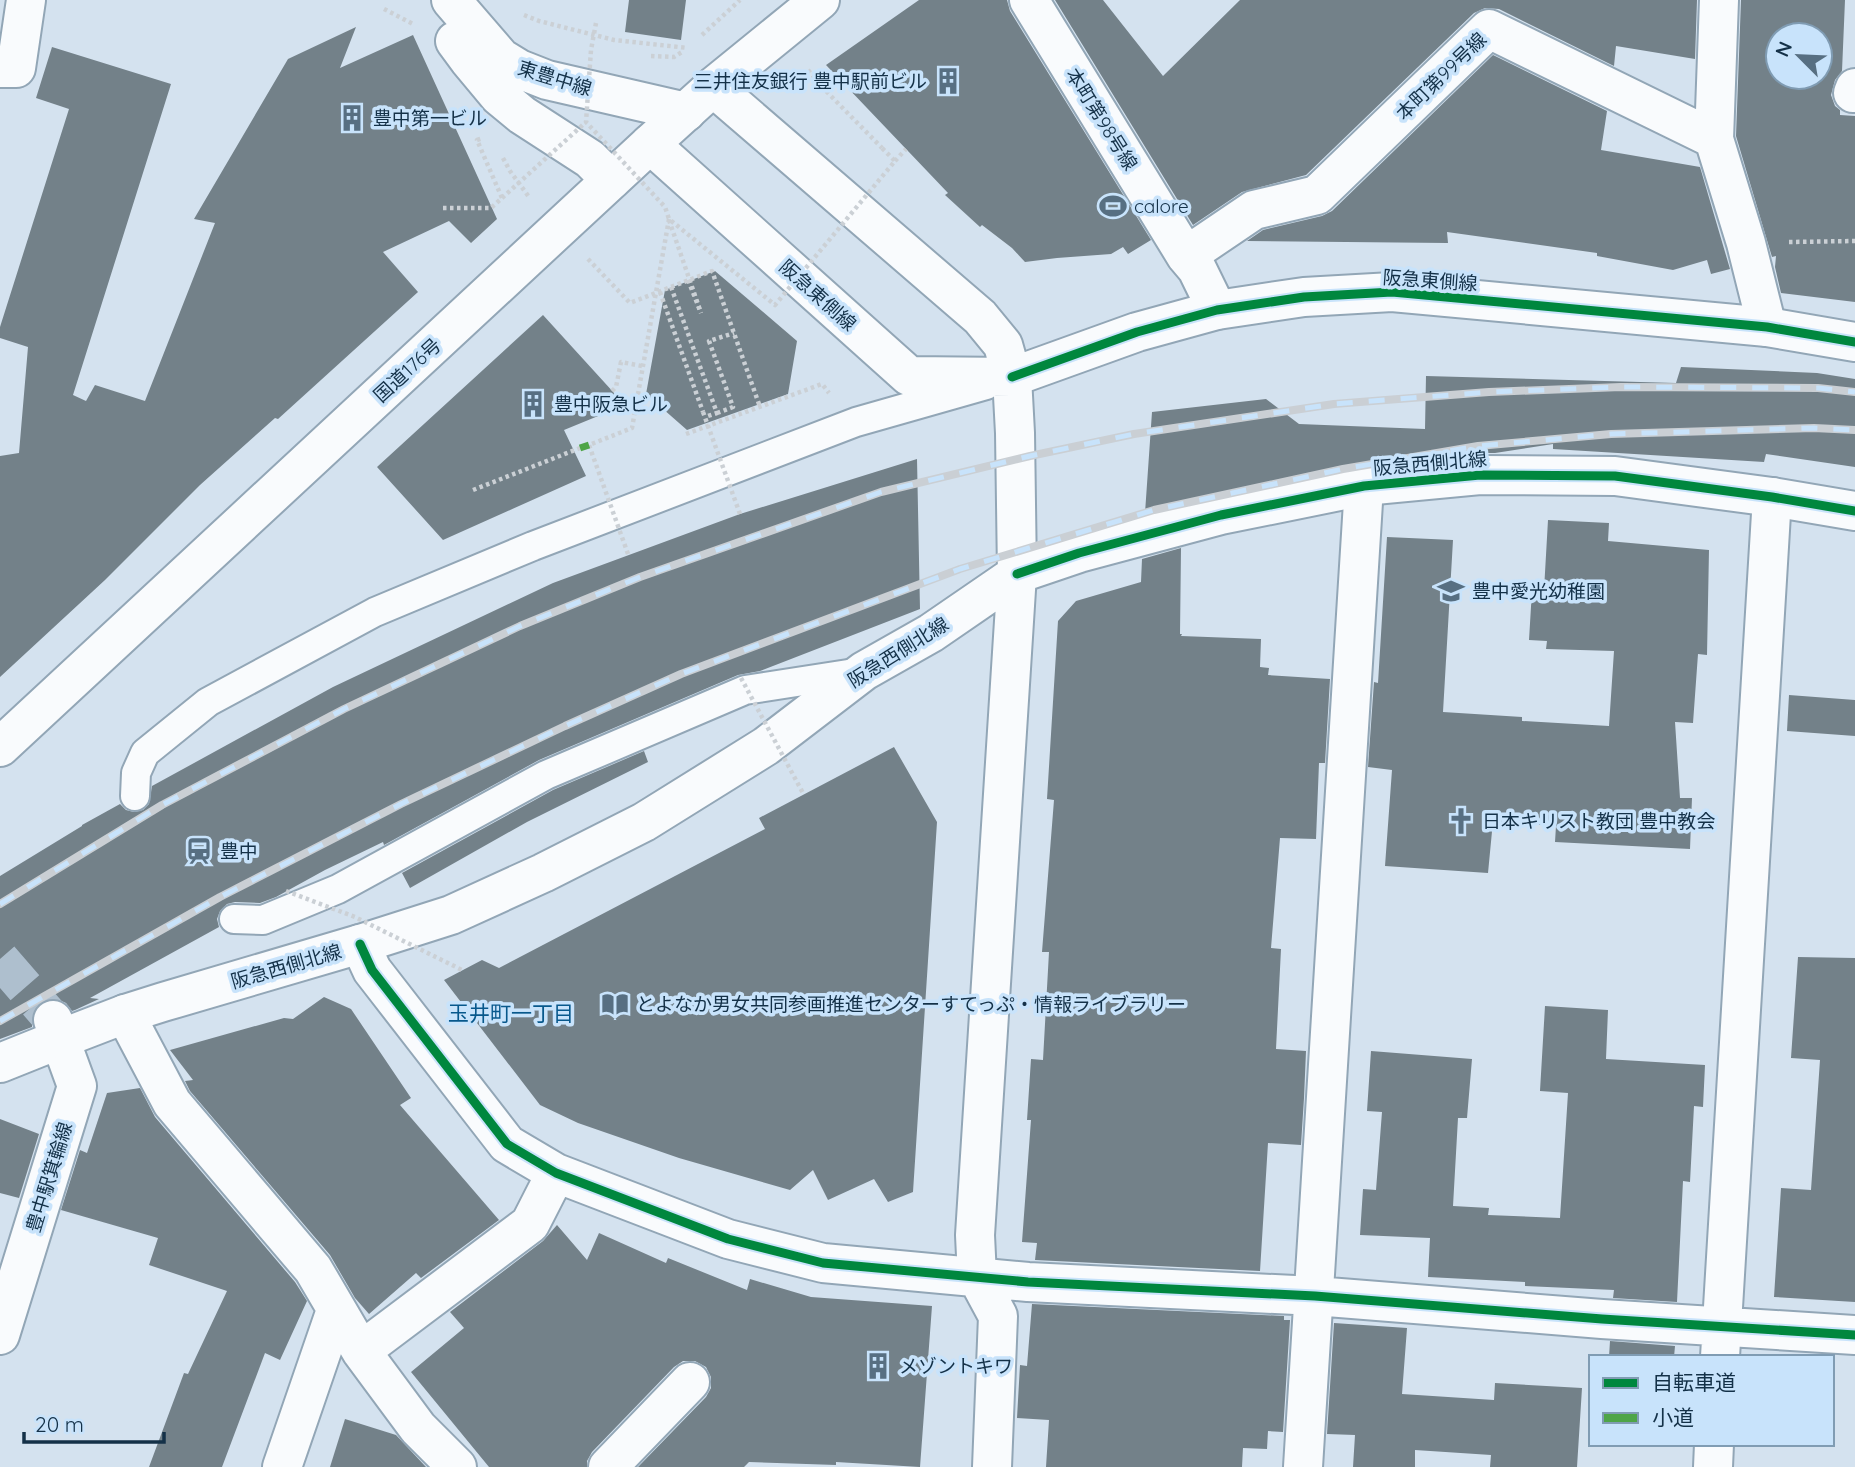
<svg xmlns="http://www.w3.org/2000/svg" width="1855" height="1467" font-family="Quicksand,'Noto Sans JP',sans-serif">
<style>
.building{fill:#738189;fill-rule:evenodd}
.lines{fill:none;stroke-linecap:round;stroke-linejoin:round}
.street-tunnel{stroke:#aebfce;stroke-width:38;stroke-dasharray:38 19;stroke-linecap:butt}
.lane-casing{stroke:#92a6b6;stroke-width:32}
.street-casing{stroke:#92a6b6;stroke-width:42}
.secondary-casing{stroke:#92a6b6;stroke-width:42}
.highway-casing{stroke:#92a6b6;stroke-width:42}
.path{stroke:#cbd0d5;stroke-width:4.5;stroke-dasharray:3.5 3.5;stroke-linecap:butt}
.lane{stroke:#f9fbfd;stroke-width:28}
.street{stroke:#f9fbfd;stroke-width:38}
.secondary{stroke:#f9fbfd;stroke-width:38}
.highway{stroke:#f9fbfd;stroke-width:38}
.rail-casing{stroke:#cacfd4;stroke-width:8}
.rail{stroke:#c8e3fb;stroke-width:5;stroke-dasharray:16;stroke-linecap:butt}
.path-bridge{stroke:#cbd0d5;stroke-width:4.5;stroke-dasharray:3.5 3.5;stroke-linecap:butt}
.quiet{stroke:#4ea547;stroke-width:7;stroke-dasharray:14 7;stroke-linecap:butt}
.cycleway-casing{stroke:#c8e3fb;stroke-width:13}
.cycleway{stroke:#00873e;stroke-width:9}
.labels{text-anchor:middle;stroke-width:7;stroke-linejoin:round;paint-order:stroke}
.street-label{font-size:19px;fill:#143148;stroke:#c8e3fb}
.poi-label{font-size:19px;fill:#143148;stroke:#c8e3fb;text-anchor:start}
.neighbourhood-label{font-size:21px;fill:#07588c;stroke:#c8e3fb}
</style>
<rect width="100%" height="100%" fill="#d4e2ef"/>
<path class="building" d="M629,0H686L681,40L625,32Z
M919,0H1007L1010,11L1151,240L1128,254L1123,247L1111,254L1057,258L1025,262L1012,248L982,225L980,227L945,195L948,193L826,65Z
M1055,0H1103L1163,76L1240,0H1697L1695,59L1616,46L1614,66L1499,9L1485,8L1474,13L1306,175L1242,192L1193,225Z
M1741,0H1845L1842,71L1835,80L1831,95L1835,106L1840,110V115L1855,116V302L1781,293L1775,267L1776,256L1772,257L1736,136ZM1778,35H1820V77H1778Z
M356,27L340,68L413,35L497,219L471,243L449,221L383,252L418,292L278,419L275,418L200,485L105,580L0,677V456L19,453L28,347L0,338V327L69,109L36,98L52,47L171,84L73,395L86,401L95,385L145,401L215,223L194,219L288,59Z
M1493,55L1607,111L1601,150L1700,167L1730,269L1711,274L1707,260L1673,270L1597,256V253L1447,232L1448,243L1247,241L1263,230L1322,216L1332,211Z
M715,271L797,341L788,394L687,430L646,394L665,290Z
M543,315L625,405L564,430L586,476L443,540L377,467Z
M1681,367L1817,373L1855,379V467L1766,454L1764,462L1553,449V444L1495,453H1478L1360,465L1217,494L1145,513L1152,412L1266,399L1299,424L1425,429L1426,376L1676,383Z
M917,459L920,609L760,671L738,675L539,760L384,845L383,842L325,870L276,897L260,903L235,902L227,904L220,911L217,919L219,927L90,998L99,999L75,1010L72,1011L66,1003L57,999L45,1000L36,1007L32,1016V1027L0,1039V876L82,826V825L120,804L126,810L134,812L143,810L149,804L152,786L333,687L553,583L740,514Z
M1548,520L1609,523L1608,541L1709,550L1707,655L1698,654L1693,723L1675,722L1680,798H1692L1690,849L1555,842L1556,826L1493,821L1488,873L1385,866L1392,770L1368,767L1374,682L1378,683L1387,537L1453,540L1443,712L1522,717V721L1609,726L1614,651L1546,649L1547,641L1529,640L1532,590H1544Z
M1181,548L1180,634H1182L1181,636L1261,639L1260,667L1269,668L1268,675L1330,679L1325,763H1319L1316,839L1280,838L1271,948L1281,949L1276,1049L1306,1051L1304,1098L1301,1145L1268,1143L1260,1271L1035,1260L1037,1243L1022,1242L1031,1120H1027L1031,1059L1043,1060L1049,952H1042L1054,800L1047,799L1058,621L1076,601L1141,582L1142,559Z
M1789,695L1855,700V736L1787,731Z
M894,747L937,822L913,1192L888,1202L874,1179L828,1200L813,1170L790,1190L679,1158L578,1123L540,1105L444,980L482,960L499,968L765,829L759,818Z
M644,751L648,762L527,822L410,888L402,873L553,790Z
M1798,957L1855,958V1302L1774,1297L1781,1188L1811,1190L1820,1060L1791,1058Z
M324,997L351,1009L411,1098L400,1105L499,1220L421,1278L416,1273L369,1314L355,1298L330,1255L190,1091L185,1081L193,1080L170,1050L284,1018L293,1019Z
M1545,1006L1608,1010L1606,1059L1705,1065L1703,1107L1694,1106L1690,1182L1683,1181L1677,1302L1613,1298L1614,1290L1525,1286V1282L1428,1277L1430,1238L1360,1235L1363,1189L1376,1190L1382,1112L1367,1111L1371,1051L1472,1059L1467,1118H1458L1453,1206L1489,1208L1488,1215L1560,1218L1568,1093L1540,1091Z
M140,1088L155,1117L295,1282L307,1301L280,1360L265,1353L222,1467H149L184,1373L188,1374L227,1291L149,1265L158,1238L61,1210L80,1150L87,1153L107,1093Z
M0,1119L39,1134L19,1198L0,1193Z
M557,1225L587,1260L599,1233L666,1263L668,1258L747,1290L750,1279L811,1297L932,1306L920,1467L836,1462V1465L749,1462L744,1467H638L706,1397L711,1388V1377L706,1367L695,1361H683L674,1367L592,1452L587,1461V1467H489L411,1372L464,1328L450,1312L543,1241Z
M1032,1304L1284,1316V1320H1290L1283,1432L1268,1431L1267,1449L1243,1448L1242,1467H1046L1049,1420L1017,1418L1020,1365L1027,1366Z
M1334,1323L1407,1328L1402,1394L1494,1400L1495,1383L1582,1388L1577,1467H1490L1491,1455L1415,1450V1467H1353L1355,1435L1327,1434Z
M1610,1341L1675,1346L1674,1357H1609Z
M345,1419L396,1435L426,1467H330Z"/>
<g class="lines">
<path class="street-tunnel" d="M0,959L53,1020"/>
<defs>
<path id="lane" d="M135,796L136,773L145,753L208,702L375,612L533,546L856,422L986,385
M234,919L263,920L338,889L546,775L745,690L861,672"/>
<path id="street" d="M1029,0L1186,256L1197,269L1217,310
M1719,0L1714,139L1746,243L1767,327
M0,68H16L26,0
M1853,93L1855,88
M1186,256L1254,210L1317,195L1489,29L1714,139
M360,944L372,970L507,1144L556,1173L728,1239L823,1263L1028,1282L1315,1296L1602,1319L1855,1335
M125,1014L172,1103L313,1269L361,1351L418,1428L457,1467
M0,1063L60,1039
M977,1277L998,1316L992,1467
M0,1335L77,1086L53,1020
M361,1351L530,1224L556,1173
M1720,1357L1772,497
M282,1467L336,1310
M608,1467L690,1382
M1303,1467L1364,486
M1713,1467L1714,1444"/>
<path id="secondary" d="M451,0L501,58L519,69L547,80L686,112
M455,41L469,60L499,96L522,115L590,159L611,180
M713,87L980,317L1003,345L1012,377L1015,433L1017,574L975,1235L977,1277
M650,144L909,376L1012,377L1137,332L1217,310L1304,297L1392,292L1767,327L1855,342
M60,1039L125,1014L163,1002L360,944L451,915L543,873L644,822L766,746L864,671L931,633L1017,574L1079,553L1221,515L1364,486L1480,475L1615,476L1772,497L1855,511"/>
<path id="highway" d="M0,747L650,144L713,87L820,0"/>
</defs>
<use href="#lane" class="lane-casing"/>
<use href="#street" class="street-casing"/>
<use href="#secondary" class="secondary-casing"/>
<use href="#highway" class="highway-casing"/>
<path class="path" d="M384,9L413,24
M524,15L539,21L614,40L688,48
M702,35L740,0
M651,56L674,57L682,52
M808,70L826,91L882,148
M503,158L510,171L529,197
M895,161L906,149
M443,208H491L502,198L477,140L483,138
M1789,242L1855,241
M588,259L630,303L712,271L760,407
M688,280L701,313
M671,287L717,413L705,417
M660,292L703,412
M612,391L616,387L621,362L642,366
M717,413L733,407L709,341L734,333
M686,434L822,384L829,393
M473,490L580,448"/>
<use href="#lane" class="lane"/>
<use href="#street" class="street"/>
<use href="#secondary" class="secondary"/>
<use href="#highway" class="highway"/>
<defs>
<path id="rail" d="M0,904L162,805L344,709L520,626L640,577L881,492L1030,456L1134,434L1334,404L1489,392L1621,387L1818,388L1855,392
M0,1021L220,897L401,804L565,726L681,674L960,569L1154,510L1343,469L1478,446L1611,434L1814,428L1855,430"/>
</defs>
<use href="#rail" class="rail-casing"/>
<use href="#rail" class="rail"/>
<path class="path-bridge" d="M596,23L591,50L586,122L665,207L669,219L775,305L895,161L882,148
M502,198L586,122
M669,220L701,313
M703,412L740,514
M628,554L589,445L632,428L669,219
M741,678L804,795
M286,891L355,917L462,970"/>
<path class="quiet" d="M580,448L589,445"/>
<defs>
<path id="cycleway" d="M1012,377L1137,332L1217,310L1304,297L1392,292L1767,327L1855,342
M1017,574L1079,553L1221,515L1364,486L1480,475L1615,476L1772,497L1855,511
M360,944L372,970L507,1144L556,1173L728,1239L823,1263L1028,1282L1315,1296L1602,1319L1855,1335"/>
</defs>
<use href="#cycleway" class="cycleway-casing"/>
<use href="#cycleway" class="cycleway"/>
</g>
<defs>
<symbol id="building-bare" viewBox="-9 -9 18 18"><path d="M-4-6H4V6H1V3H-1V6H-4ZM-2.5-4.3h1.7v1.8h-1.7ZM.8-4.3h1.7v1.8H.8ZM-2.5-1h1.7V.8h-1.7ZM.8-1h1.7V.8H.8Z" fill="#576f82" stroke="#c8e3fb" stroke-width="2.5" paint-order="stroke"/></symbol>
<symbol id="stadium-bare" viewBox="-9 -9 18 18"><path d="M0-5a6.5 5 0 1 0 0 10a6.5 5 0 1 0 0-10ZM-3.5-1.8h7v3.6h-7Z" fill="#576f82" stroke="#c8e3fb" stroke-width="2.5" paint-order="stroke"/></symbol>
<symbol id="school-bare" viewBox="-9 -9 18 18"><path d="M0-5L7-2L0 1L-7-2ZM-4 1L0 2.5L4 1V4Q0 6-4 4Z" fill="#576f82" stroke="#c8e3fb" stroke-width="2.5" paint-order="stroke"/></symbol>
<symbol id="church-bare" viewBox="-9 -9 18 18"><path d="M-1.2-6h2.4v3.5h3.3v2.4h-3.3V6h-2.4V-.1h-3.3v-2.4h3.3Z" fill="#576f82" stroke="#c8e3fb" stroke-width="2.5" paint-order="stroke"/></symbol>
<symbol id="station-bare" viewBox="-9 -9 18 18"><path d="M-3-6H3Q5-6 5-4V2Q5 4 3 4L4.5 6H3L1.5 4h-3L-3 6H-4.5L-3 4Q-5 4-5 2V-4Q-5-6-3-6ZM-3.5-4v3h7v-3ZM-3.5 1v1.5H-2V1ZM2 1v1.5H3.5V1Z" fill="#576f82" stroke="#c8e3fb" stroke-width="2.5" paint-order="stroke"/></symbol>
<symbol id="library-bare" viewBox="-9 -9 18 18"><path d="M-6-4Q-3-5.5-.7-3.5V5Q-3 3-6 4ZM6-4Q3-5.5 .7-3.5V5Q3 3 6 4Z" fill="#576f82" stroke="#c8e3fb" stroke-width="2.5" paint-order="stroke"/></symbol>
</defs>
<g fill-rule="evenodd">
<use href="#building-bare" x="929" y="62" width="38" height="38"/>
<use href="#building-bare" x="333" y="99" width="38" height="38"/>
<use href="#stadium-bare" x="1094" y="187" width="38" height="38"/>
<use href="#building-bare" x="514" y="385" width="38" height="38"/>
<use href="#school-bare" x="1432" y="572" width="38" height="38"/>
<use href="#church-bare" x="1442" y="802" width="38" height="38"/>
<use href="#station-bare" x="180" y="832" width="38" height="38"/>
<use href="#library-bare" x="596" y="985" width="38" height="38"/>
<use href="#building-bare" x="859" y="1347" width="38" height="38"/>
</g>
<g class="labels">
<g class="street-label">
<text transform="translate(1441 76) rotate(-44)" y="7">本町第99号線</text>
<text transform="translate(555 78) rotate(17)" y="7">東豊中線</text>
<text transform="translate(1102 119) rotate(58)" y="7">本町第98号線</text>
<text transform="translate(1430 280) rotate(4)" y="7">阪急東側線</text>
<text transform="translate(818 295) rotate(42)" y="7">阪急東側線</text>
<text transform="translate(407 370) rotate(-43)" y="7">国道176号</text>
<text transform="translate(1430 463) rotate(-5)" y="7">阪急西側北線</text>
<text transform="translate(898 652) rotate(-32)" y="7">阪急西側北線</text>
<text transform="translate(286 966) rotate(-16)" y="7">阪急西側北線</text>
<text transform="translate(49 1177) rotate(-73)" y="7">豊中駅箕輪線</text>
</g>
<g class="poi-label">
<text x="927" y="88" text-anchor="end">三井住友銀行 豊中駅前ビル</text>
<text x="373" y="125">豊中第一ビル</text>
<text x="1134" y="213">calore</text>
<text x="554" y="411">豊中阪急ビル</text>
<text x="1472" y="598">豊中愛光幼稚園</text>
<text x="1482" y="828">日本キリスト教団 豊中教会</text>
<text x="220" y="858">豊中</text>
<text x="636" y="1011">とよなか男女共同参画推進センターすてっぷ・情報ライブラリー</text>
<text x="899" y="1373">メゾントキワ</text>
</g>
<g class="neighbourhood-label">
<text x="511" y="1021">玉井町一丁目</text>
</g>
</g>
<rect x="1589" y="1355" width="245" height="91" fill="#c8e3fb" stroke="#809cb3" stroke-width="2"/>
<rect x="1603" y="1378" width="35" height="10" fill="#00873e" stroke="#809cb3" stroke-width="2"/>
<text x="1652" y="1390" font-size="21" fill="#143148">自転車道</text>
<rect x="1603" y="1413" width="35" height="10" fill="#4ea547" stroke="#809cb3" stroke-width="2"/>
<text x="1652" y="1425" font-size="21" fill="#143148">小道</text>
<g transform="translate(1799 56) rotate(294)"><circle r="33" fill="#c8e3fb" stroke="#809cb3" stroke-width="2"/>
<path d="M0-5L12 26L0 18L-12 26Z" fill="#576f82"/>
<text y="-10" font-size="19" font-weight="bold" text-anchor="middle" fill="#143148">N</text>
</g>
<path d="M24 1432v10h140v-10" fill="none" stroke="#143148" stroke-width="3.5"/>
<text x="35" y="1432" font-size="21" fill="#143148" stroke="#c8e3fb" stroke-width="5" paint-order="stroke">20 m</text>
</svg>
